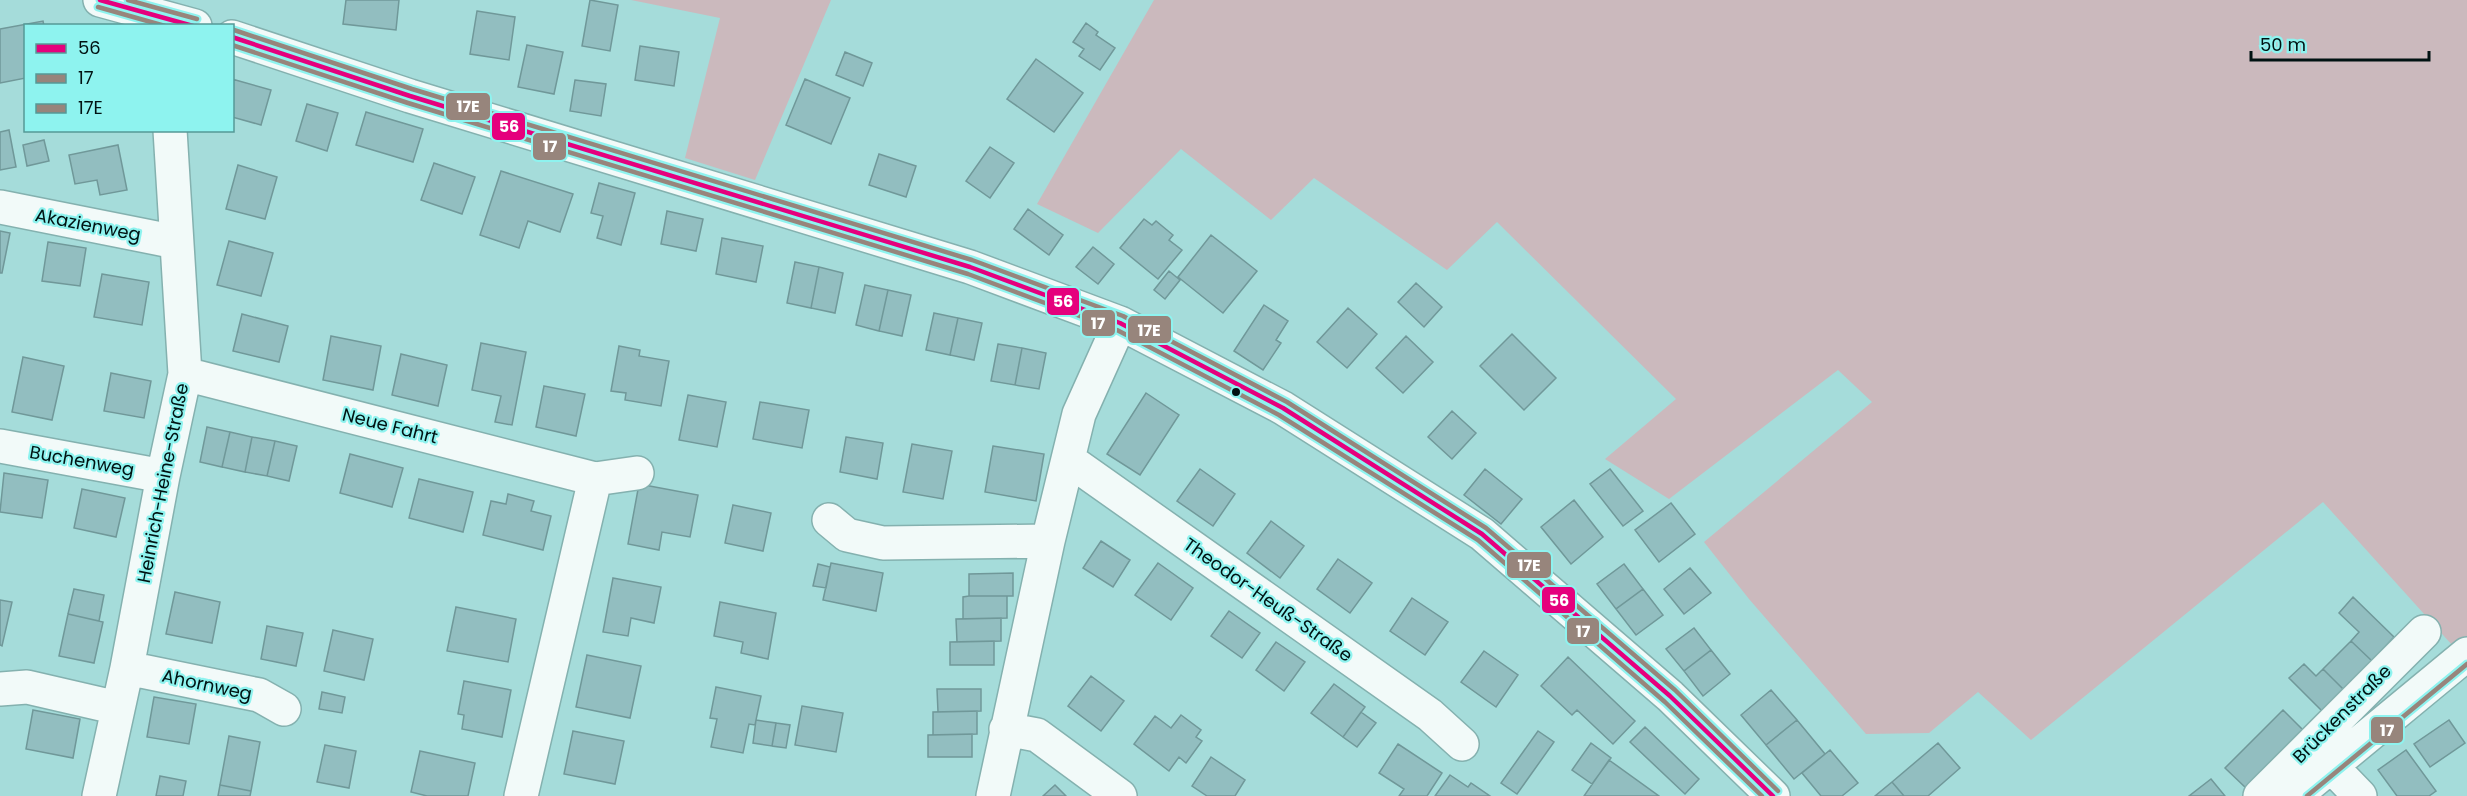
<svg xmlns="http://www.w3.org/2000/svg" width="2467" height="796" font-family="Poppins,sans-serif">
<style>
.green{fill:#cbb9bd}
.building{fill:#92bec0;stroke:#709899;stroke-width:1.5}
.lines{fill:none;stroke-linecap:round;stroke-linejoin:round}
.minor-casing{stroke:#84b1af;stroke-width:36}
.minor{stroke:#f2faf9;stroke-width:33}
.bus-1-casing{stroke:#8ef3ef;stroke-width:9}
.bus-2-casing{stroke:#8ef3ef;stroke-width:9}
.bus-3-casing{stroke:#8ef3ef;stroke-width:9}
.bus-1{stroke:#e5007d;stroke-width:4.5}
.bus-2{stroke:#97857c;stroke-width:4.5}
.bus-3{stroke:#97857c;stroke-width:4.5}
.bus-dot{fill:#001212;stroke:#8ef3ef;stroke-width:2}
.labels{text-anchor:middle;stroke-width:4.5;stroke-linejoin:round;paint-order:stroke}
.street-label{font-size:18px;fill:#001212;stroke:#8ef3ef}
.line-badge{stroke:#8ef3ef;stroke-width:2}
.badge-label{font-size:16px;text-anchor:middle;font-weight:bold;fill:#fff}
</style>
<rect width="100%" height="100%" fill="#a5dcda"/>
<path class="green" d="M631,0H831L755,180L685,158L720,18Z
M1154,0H2467V654L2462,656L2323,502L2031,740L1978,692L1929,733L1866,734L1749,599L1704,542L1872,402L1838,370L1669,499L1605,459L1676,399L1497,222L1447,270L1314,178L1271,220L1181,149L1098,233L1037,204Z"/>
<path class="building" d="M346,0H399L396,30L343,24Z
M590,0L618,5L610,51L582,46Z
M477,11L515,17L509,60L470,54Z
M43,21L44,26H26V78L0,83V29Z
M1086,23L1098,32L1096,35L1115,48L1100,70L1079,56L1084,49L1073,42Z
M527,45L563,52L554,94L518,87Z
M640,46L679,52L674,86L635,80Z
M845,52L872,63L863,86L836,75Z
M1036,59L1083,93L1054,132L1007,99Z
M232,79L271,90L261,125L232,117Z
M805,79L850,98L831,144L786,125Z
M575,80L606,84L601,116L570,111Z
M307,104L338,113L327,151L296,141Z
M366,112L423,129L413,162L356,145Z
M9,130L16,167L0,170V132Z
M44,140L49,161L27,166L23,145Z
M118,145L127,190L100,195L97,180L75,184L69,155Z
M990,147L1014,163L990,198L966,181Z
M879,154L916,166L906,197L869,185Z
M434,163L475,177L462,214L421,200Z
M238,165L277,177L265,219L226,209Z
M501,171L573,194L560,232L528,221L519,248L480,235Z
M599,183L635,193L621,245L597,238L603,216L591,213Z
M1028,209L1063,235L1049,255L1014,229Z
M667,211L703,219L696,251L661,244Z
M1144,219L1152,225L1156,221L1173,235L1169,240L1182,250L1158,279L1120,248Z
M0,231L10,233L2,273H0Z
M1211,235L1257,271L1223,313L1178,277Z
M722,238L763,246L756,282L716,274Z
M229,241L273,253L261,296L217,285Z
M48,242L86,248L80,286L42,281Z
M1093,247L1114,264L1098,284L1076,267Z
M795,262L819,267L811,308L787,303Z
M819,267L843,273L835,313L811,308Z
M1169,271L1180,280L1165,299L1154,290Z
M102,274L149,282L142,325L94,317Z
M1416,283L1442,307L1424,327L1398,302Z
M865,285L888,290L879,331L856,325Z
M888,290L911,295L902,336L879,331Z
M1264,305L1288,321L1276,340L1281,343L1263,370L1234,351Z
M1348,308L1377,334L1347,368L1317,342Z
M934,313L958,318L950,355L926,350Z
M242,314L288,326L279,362L233,351Z
M958,318L982,323L974,360L950,355Z
M1512,334L1556,378L1524,410L1480,366Z
M331,336L381,346L373,390L323,380Z
M1406,336L1433,362L1403,393L1376,368Z
M481,343L526,352L512,425L495,422L501,396L472,390Z
M998,344L1022,348L1015,385L991,381Z
M619,346L640,350L639,356L669,361L661,406L625,400L626,393L611,391Z
M1022,348L1046,353L1039,389L1015,385Z
M401,354L447,365L438,406L392,395Z
M23,357L64,366L52,420L12,412Z
M111,373L151,381L144,418L104,411Z
M544,386L585,394L576,436L536,427Z
M1146,393L1179,415L1140,475L1107,454Z
M688,395L726,402L717,447L679,440Z
M760,402L809,410L802,448L753,439Z
M1452,411L1476,433L1452,459L1428,437Z
M207,427L230,432L222,467L200,462Z
M230,432L252,437L245,472L222,467Z
M252,437L275,441L267,476L245,472Z
M846,437L883,443L877,479L840,472Z
M275,441L297,446L289,481L267,476Z
M912,444L952,451L943,499L903,492Z
M993,446L1044,454L1036,501L985,492Z
M350,454L403,468L392,507L340,493Z
M1200,469L1235,494L1213,526L1177,501Z
M1485,469L1522,499L1501,524L1464,495Z
M1610,469L1643,511L1623,526L1590,484Z
M4,473L48,480L42,518L0,512Z
M419,479L473,492L463,532L409,518Z
M639,484L698,495L690,537L662,532L659,550L628,544Z
M82,489L125,498L116,537L74,528Z
M508,494L534,501L531,511L551,516L543,550L483,535L491,501L506,504Z
M1574,500L1603,537L1571,564L1541,527Z
M1671,503L1695,534L1659,562L1635,530Z
M733,505L771,513L763,551L725,543Z
M1271,521L1304,546L1280,578L1247,553Z
M1101,541L1130,560L1113,587L1083,568Z
M1338,559L1372,583L1350,613L1317,589Z
M831,563L883,573L876,611L823,600Z
M1158,563L1193,588L1171,620L1135,595Z
M818,564L830,567L826,588L813,586Z
M1624,564L1643,589L1616,609L1597,584Z
M1690,568L1711,593L1684,614L1664,589Z
M1013,573V596H969V574Z
M613,578L661,587L654,623L631,618L628,636L603,632Z
M74,589L104,595L99,621L68,614Z
M1643,589L1663,615L1636,635L1616,609Z
M175,592L220,602L212,643L166,634Z
M969,596H1007V618L963,619V597Z
M2353,597L2394,637L2372,661L2351,641L2359,632L2339,613Z
M1412,598L1448,622L1425,655L1390,631Z
M0,600L12,602L2,646L0,645Z
M720,602L776,613L768,659L741,653L743,642L714,636Z
M456,607L516,619L508,662L447,651Z
M1229,611L1260,633L1242,658L1211,636Z
M68,614L103,622L94,663L59,656Z
M1001,618V641L957,642L956,619Z
M267,626L303,633L296,666L261,659Z
M1694,628L1711,650L1684,671L1666,649Z
M333,630L373,639L364,680L324,671Z
M994,641V665H950V642Z
M2351,641L2372,661L2345,691L2323,669Z
M1276,642L1305,662L1284,691L1256,670Z
M1711,650L1730,674L1703,696L1684,671Z
M1484,651L1518,675L1496,707L1461,682Z
M587,655L641,666L630,718L576,707Z
M1568,657L1635,721L1613,744L1577,710L1572,715L1541,686Z
M2304,664L2316,676L2323,669L2345,691L2323,712L2289,678Z
M1091,676L1124,701L1101,731L1068,706Z
M464,681L511,690L502,737L462,729L464,715L458,714Z
M1334,684L1365,707L1343,737L1311,713Z
M716,687L761,696L755,725L749,724L743,753L711,747L717,719L710,718Z
M937,689H981V711L938,712Z
M1771,690L1797,720L1766,745L1741,715Z
M322,692L345,697L342,713L319,709Z
M154,697L196,704L189,744L147,737Z
M802,706L843,713L836,752L795,745Z
M33,710L80,719L73,758L26,749Z
M2283,710L2304,731L2247,789L2225,768Z
M977,711V734L933,735V712Z
M1361,712L1376,723L1357,747L1343,737Z
M1181,715L1201,730L1196,737L1202,741L1186,763L1179,757L1169,771L1134,744L1155,716L1171,728Z
M756,720L776,723L772,746L753,743Z
M1797,720L1825,754L1794,779L1766,745Z
M2449,720L2465,743L2430,767L2414,744Z
M776,723L790,725L786,748L772,746Z
M1645,727L1699,779L1685,794L1630,742Z
M573,731L624,741L615,784L564,774Z
M1538,731L1554,742L1517,794L1501,783Z
M972,734V757H928V735Z
M229,736L260,742L251,791L220,785Z
M1591,743L1611,758L1592,784L1572,770Z
M1938,743L1960,768L1928,796H1904L1892,782Z
M1398,744L1442,773L1427,796H1399L1404,789L1379,773Z
M325,745L356,751L349,788L317,782Z
M1830,750L1858,783L1842,796H1821L1802,773Z
M2406,750L2436,791L2429,796H2397L2378,770Z
M420,751L475,763L468,796H427L411,792Z
M1211,757L1245,780L1235,796H1207L1192,786Z
M1609,760L1659,796H1584Z
M1450,775L1468,787L1471,783L1490,796H1435Z
M160,776L186,781L183,796H156Z
M2211,779L2225,796H2189Z
M1892,782L1904,796H1875Z
M220,785L251,791L250,796H218Z
M1055,785L1066,796H1043Z"/>
<g class="lines">
<defs>
<path id="minor" d="M100,0L195,26
M232,37L410,96L970,267L1120,323L1283,408L1482,534L1670,696L1773,796
M0,207L176,242
M185,374L595,479L521,796
M0,446L163,476
M1069,460L1430,715L1462,744
M595,479L637,473
M829,520L847,535L883,543L1048,541
M127,668L259,695L284,709
M0,689L27,687L118,708
M1006,729L1037,735L1120,796
M2331,766L2360,796
M99,796L127,668L163,476L185,374L170,130
M993,796L1048,541L1079,414L1120,323
M2260,796L2424,632
M2295,796L2467,654"/>
</defs>
<use href="#minor" class="minor-casing"/>
<use href="#minor" class="minor"/>
<defs>
<path id="bus-1" d="M100,0L193,26
M232,37L410,96L970,267L1120,323L1283,408L1482,534L1670,696L1773,796"/>
<path id="bus-2" d="M98,7L165,26
M232,45L408,103L968,274L1117,330L1279,415L1478,540L1665,702L1762,796
M2307,796L2467,664"/>
<path id="bus-3" d="M128,0L197,19
M234,30L412,89L972,260L1123,316L1287,402L1486,528L1675,690L1778,791"/>
</defs>
<use href="#bus-1" class="bus-1-casing"/>
<use href="#bus-2" class="bus-2-casing"/>
<use href="#bus-3" class="bus-3-casing"/>
<use href="#bus-1" class="bus-1"/>
<use href="#bus-2" class="bus-2"/>
<use href="#bus-3" class="bus-3"/>
</g>
<circle class="bus-dot" cx="1236" cy="392" r="5"/>
<g class="labels">
<g class="street-label">
<text transform="translate(88 225) rotate(11)" y="6">Akazienweg</text>
<text transform="translate(390 426) rotate(14)" y="6">Neue Fahrt</text>
<text transform="translate(82 461) rotate(10)" y="6">Buchenweg</text>
<text transform="translate(163 483) rotate(-79)" y="6">Heinrich-Heine-Straße</text>
<text transform="translate(1268 600) rotate(35)" y="6">Theodor-Heuß-Straße</text>
<text transform="translate(207 685) rotate(12)" y="6">Ahornweg</text>
<text transform="translate(2342 714) rotate(-45)" y="6">Brückenstraße</text>
</g>
</g>
<g class="line-badge">
<rect x="445" y="92" width="46" height="29" rx="6" fill="#97857c"/>
<rect x="491" y="112" width="35" height="29" rx="6" fill="#e5007d"/>
<rect x="532" y="132" width="35" height="29" rx="6" fill="#97857c"/>
<rect x="1046" y="287" width="34" height="29" rx="6" fill="#e5007d"/>
<rect x="1081" y="309" width="35" height="28" rx="6" fill="#97857c"/>
<rect x="1127" y="315" width="45" height="29" rx="6" fill="#97857c"/>
<rect x="1506" y="551" width="46" height="28" rx="6" fill="#97857c"/>
<rect x="1541" y="586" width="35" height="28" rx="6" fill="#e5007d"/>
<rect x="1566" y="617" width="34" height="28" rx="6" fill="#97857c"/>
<rect x="2370" y="716" width="34" height="28" rx="6" fill="#97857c"/>
</g>
<g class="badge-label">
<text x="468" y="112">17E</text>
<text x="509" y="132">56</text>
<text x="550" y="152">17</text>
<text x="1063" y="307">56</text>
<text x="1098" y="329">17</text>
<text x="1149" y="336">17E</text>
<text x="1529" y="571">17E</text>
<text x="1559" y="606">56</text>
<text x="1583" y="637">17</text>
<text x="2387" y="736">17</text>
</g>
<rect x="24" y="24" width="210" height="108" fill="#8ef3ef" stroke="#559997" stroke-width="1.5"/>
<rect x="36" y="44" width="30" height="9" fill="#e5007d" stroke="#559997" stroke-width="1.5"/>
<text x="78" y="54" font-size="18" fill="#001212">56</text>
<rect x="36" y="74" width="30" height="9" fill="#97857c" stroke="#559997" stroke-width="1.5"/>
<text x="78" y="84" font-size="18" fill="#001212">17</text>
<rect x="36" y="104" width="30" height="9" fill="#97857c" stroke="#559997" stroke-width="1.5"/>
<text x="78" y="114" font-size="18" fill="#001212">17E</text>
<path d="M2251 51v9h178v-9" fill="none" stroke="#001212" stroke-width="3"/>
<text x="2260" y="51" font-size="18" fill="#001212" stroke="#8ef3ef" stroke-width="4.5" paint-order="stroke">50 m</text>
</svg>
